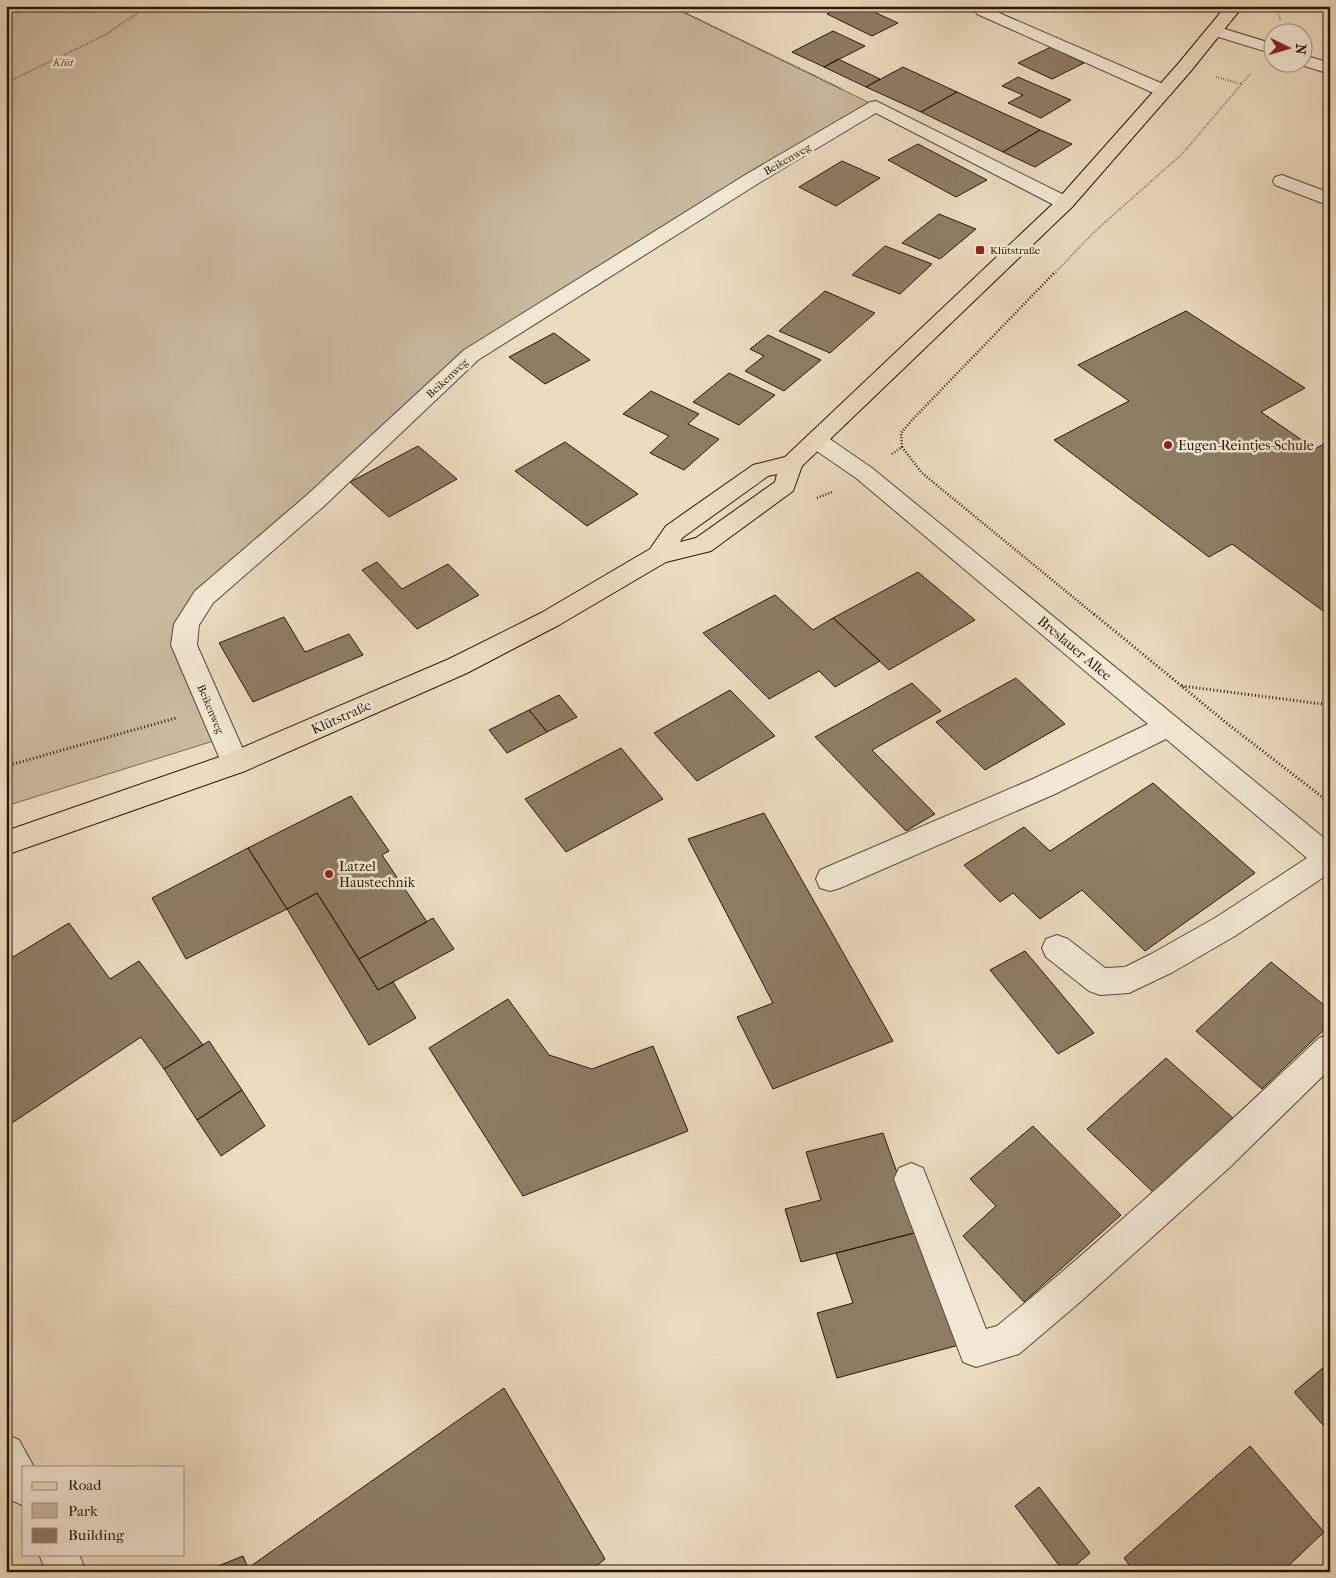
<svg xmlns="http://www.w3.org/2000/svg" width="1336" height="1578" font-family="'IM FELL French Canon',serif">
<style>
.green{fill:#caba9f;stroke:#796851}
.building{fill:#8d7d65;stroke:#281703}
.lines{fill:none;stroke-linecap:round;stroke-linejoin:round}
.minor-casing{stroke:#594832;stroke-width:2}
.major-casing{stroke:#281703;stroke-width:2}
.path-far2{stroke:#281703;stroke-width:2;stroke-dasharray:0.5 2;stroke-linecap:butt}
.path-far1{stroke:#281703;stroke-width:2.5;stroke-dasharray:1 2;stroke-linecap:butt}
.path{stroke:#281703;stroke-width:3;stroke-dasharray:1 2.5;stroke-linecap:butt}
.minor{fill:#f2e8d5;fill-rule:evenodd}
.major{fill:#ebdbbf;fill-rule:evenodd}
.poi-dot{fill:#8f2418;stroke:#f2e8d5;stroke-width:2}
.labels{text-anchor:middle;stroke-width:5;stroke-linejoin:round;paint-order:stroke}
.far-park-label{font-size:11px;font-style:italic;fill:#594832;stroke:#f2e8d5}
.far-street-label{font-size:11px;fill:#281703;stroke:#f2e8d5}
.far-poi-label{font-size:11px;fill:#281703;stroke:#f2e8d5;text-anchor:start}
.poi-label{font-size:14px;fill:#281703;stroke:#f2e8d5;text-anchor:start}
.street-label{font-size:14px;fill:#281703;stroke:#f2e8d5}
</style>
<rect width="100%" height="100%" fill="#ebdbbf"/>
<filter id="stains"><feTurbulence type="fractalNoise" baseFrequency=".004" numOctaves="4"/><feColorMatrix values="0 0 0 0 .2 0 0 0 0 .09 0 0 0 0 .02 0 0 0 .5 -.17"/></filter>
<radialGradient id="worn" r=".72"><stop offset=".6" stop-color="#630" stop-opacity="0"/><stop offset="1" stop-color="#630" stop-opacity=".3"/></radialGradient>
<path class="green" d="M6,6H671L876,106L471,355L187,624L223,738L6,806Z"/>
<path class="building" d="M844,6H861L898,23L872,36L827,14Z
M833,31L865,46L824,67L792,52Z
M1051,47L1084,63L1052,79L1018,63Z
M838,59L880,79L866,87L824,67Z
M903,67L957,92L921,112L866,87Z
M1018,77L1071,100L1041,118L1008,103L1023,95L1002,86Z
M957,92L1040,130L1003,152L921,112Z
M1040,130L1072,144L1035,167L1003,152Z
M918,144L987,180L956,197L888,160Z
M842,161L880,178L836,206L799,187Z
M939,214L976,229L940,259L902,243Z
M885,246L932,264L900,294L852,275Z
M825,291L875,313L830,353L779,331Z
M1186,311L1305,388L1261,412L1315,449L1330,440V616L1232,544L1209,557L1054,440L1129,401L1078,365Z
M554,333L590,360L545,384L509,357Z
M768,335L821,360L784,391L745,371L764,356L750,349Z
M729,373L775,395L739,425L693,402Z
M651,391L699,414L688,424L719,439L684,470L650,453L669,436L623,414Z
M565,442L638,494L587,526L515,471Z
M418,446L457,479L389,517L350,482Z
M377,562L402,589L448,564L479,595L417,629L362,570Z
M918,572L975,620L889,670L833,618Z
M775,595L813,630L833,618L880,661L835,687L819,671L769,699L703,633Z
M284,617L305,652L349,634L363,655L253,702L219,643Z
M1016,678L1065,724L985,770L936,722Z
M912,683L941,711L872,750L935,814L906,831L815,737Z
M730,690L775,736L697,781L654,733Z
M559,695L577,717L547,732L529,710Z
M529,710L547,732L507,753L489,730Z
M621,748L663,799L566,852L525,799Z
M1153,783L1255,873L1145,951L1082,890L1040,919L1013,893L1000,902L964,865L1024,827L1050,851Z
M351,796L389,851L382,855L427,922L359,959L317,893L287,909L248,848Z
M764,813L893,1041L773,1089L737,1017L773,1003L688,839Z
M248,848L287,909L186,959L152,898Z
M317,893L378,990L393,982L416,1018L369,1045L287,909Z
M433,918L454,949L378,990L359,959Z
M69,923L110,979L139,961L203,1045L164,1069L141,1037L6,1127V946L13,957Z
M1025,951L1094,1033L1058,1054L990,970Z
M1271,962L1330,1010V1024L1262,1089L1196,1031Z
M508,999L549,1055L592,1069L653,1046L688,1131L523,1196L429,1048Z
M209,1041L242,1090L197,1120L164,1069Z
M1166,1058L1234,1119L1155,1194L1087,1129Z
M242,1090L265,1126L221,1156L197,1120Z
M1033,1126L1121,1215L1024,1302L963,1236L996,1206L970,1179Z
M883,1133L918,1232L801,1262L785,1209L821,1200L806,1152Z
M918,1232L959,1345L837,1378L817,1313L853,1303L836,1253Z
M1330,1362V1433L1294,1392Z
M504,1388L605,1559L589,1572H203L243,1556L248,1568Z
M1250,1446L1324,1532L1282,1572H1134L1124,1558Z
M1039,1487L1090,1553L1068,1572H1064L1015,1506Z"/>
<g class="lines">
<defs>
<path id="minor" d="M983,6L1170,87L1173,91L1170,95L1164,96L1158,95L977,14L975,11L977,8Z
M1215,26L1274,44V54L1209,34L1207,31L1209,28Z
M1304,55L1330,63V74L1298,64L1304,62Z
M876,101L1072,199L1074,203L1072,207L1065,209L1058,207L876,113L759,183L478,360L323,507L213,603L199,625L197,645L249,763L245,771L235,774L225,771L171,645L174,624L195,591L307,495L464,350L745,175L870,102Z
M1282,175L1330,193V206L1275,185L1273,181L1275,177Z
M816,433L824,435L872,468L1330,843V873L1235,936L1173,972L1129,993L1100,995L1089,991L1046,957L1042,948L1046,939L1057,935L1068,939L1105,968L1125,967L1151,954L1215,918L1307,858L1166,739L1055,794L840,888L830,891L820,888L816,879L820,870L1035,778L1148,724L856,478L808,445L805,440L808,435Z
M1330,1034V1069L1230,1167L1079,1303L1019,1354L976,1367L963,1362L894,1179L899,1168L911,1163L923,1168L986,1329L997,1326C1109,1235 1214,1137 1319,1038Z
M6,1434L19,1440L34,1467H24V1506L11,1500L6,1492Z
M39,1554H79L86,1572H46Z"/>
<path id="major" d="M1226,6H1243L1190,72L1072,207L802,466L793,491L711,551L666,562L559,625L467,673L245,771L6,855V831L225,755L449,659L541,613L650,549L666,526L753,465L785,457L1058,199L1178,64ZM777,474L775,482L696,538L680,542L682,538L768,476Z"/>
</defs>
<use href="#minor" class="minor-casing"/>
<use href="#major" class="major-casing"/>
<path class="path-far2" d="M671,6L842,89
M1281,6L1277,11L1281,21
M1216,77L1242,84
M6,83L105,35L148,6
M1054,274L1093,233L1183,153L1251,73"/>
<path class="path-far1" d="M902,447L922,473L1096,616
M892,454L902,447L901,433L913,419L1055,272
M817,498L832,492"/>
<path class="path" d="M1094,614L1229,725L1330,803
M1182,686L1330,705
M6,766L176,718"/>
<use href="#minor" class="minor"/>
<use href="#major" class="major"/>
</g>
<g class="poi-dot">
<rect x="975" y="245" width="10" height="10" rx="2.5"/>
<circle cx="1168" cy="445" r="5"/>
<circle cx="329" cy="874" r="5"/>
</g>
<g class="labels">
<g class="far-park-label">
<text x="63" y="66">Klüt</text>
</g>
<g class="far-street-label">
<text transform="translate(787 159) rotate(-30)" y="4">Beikenweg</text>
<text transform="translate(447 378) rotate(-43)" y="4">Beikenweg</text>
<text transform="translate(211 709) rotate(67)" y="4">Beikenweg</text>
</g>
<g class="far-poi-label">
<text x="990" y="254">Klütstraße</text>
</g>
<g class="poi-label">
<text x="1178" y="450">Eugen-Reintjes-Schule</text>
<text x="339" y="871">Latzel<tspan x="339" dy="16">Haustechnik</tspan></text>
</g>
<g class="street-label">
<text transform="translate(1075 648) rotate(40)" y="5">Breslauer Allee</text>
<text transform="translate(341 717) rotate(-24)" y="5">Klütstraße</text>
</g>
</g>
<rect width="1336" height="1578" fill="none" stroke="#ebdbbf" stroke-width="25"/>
<rect x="8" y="8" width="1321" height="1563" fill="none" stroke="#281703" stroke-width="2.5"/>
<rect x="12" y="12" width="1311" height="1553" fill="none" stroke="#281703"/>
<rect x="22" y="1466" width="162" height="90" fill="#f2e8d5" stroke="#a19481"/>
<rect x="32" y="1482" width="25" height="8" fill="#ebdbbf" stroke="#a19481"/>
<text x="68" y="1490" font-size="15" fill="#281703">Road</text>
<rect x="32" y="1503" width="25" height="15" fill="#caba9f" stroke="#a19481"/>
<text x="68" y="1516" font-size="15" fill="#281703">Park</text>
<rect x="32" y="1528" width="25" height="15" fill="#8d7d65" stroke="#a19481"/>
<text x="68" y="1540" font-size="15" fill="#281703">Building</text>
<g transform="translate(1288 48) rotate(95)"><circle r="24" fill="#f2e8d5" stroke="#a19481"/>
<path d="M0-4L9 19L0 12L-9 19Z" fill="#8f2418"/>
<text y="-8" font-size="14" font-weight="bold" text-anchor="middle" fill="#281703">N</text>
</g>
<rect width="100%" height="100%" filter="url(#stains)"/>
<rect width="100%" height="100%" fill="url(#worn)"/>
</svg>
